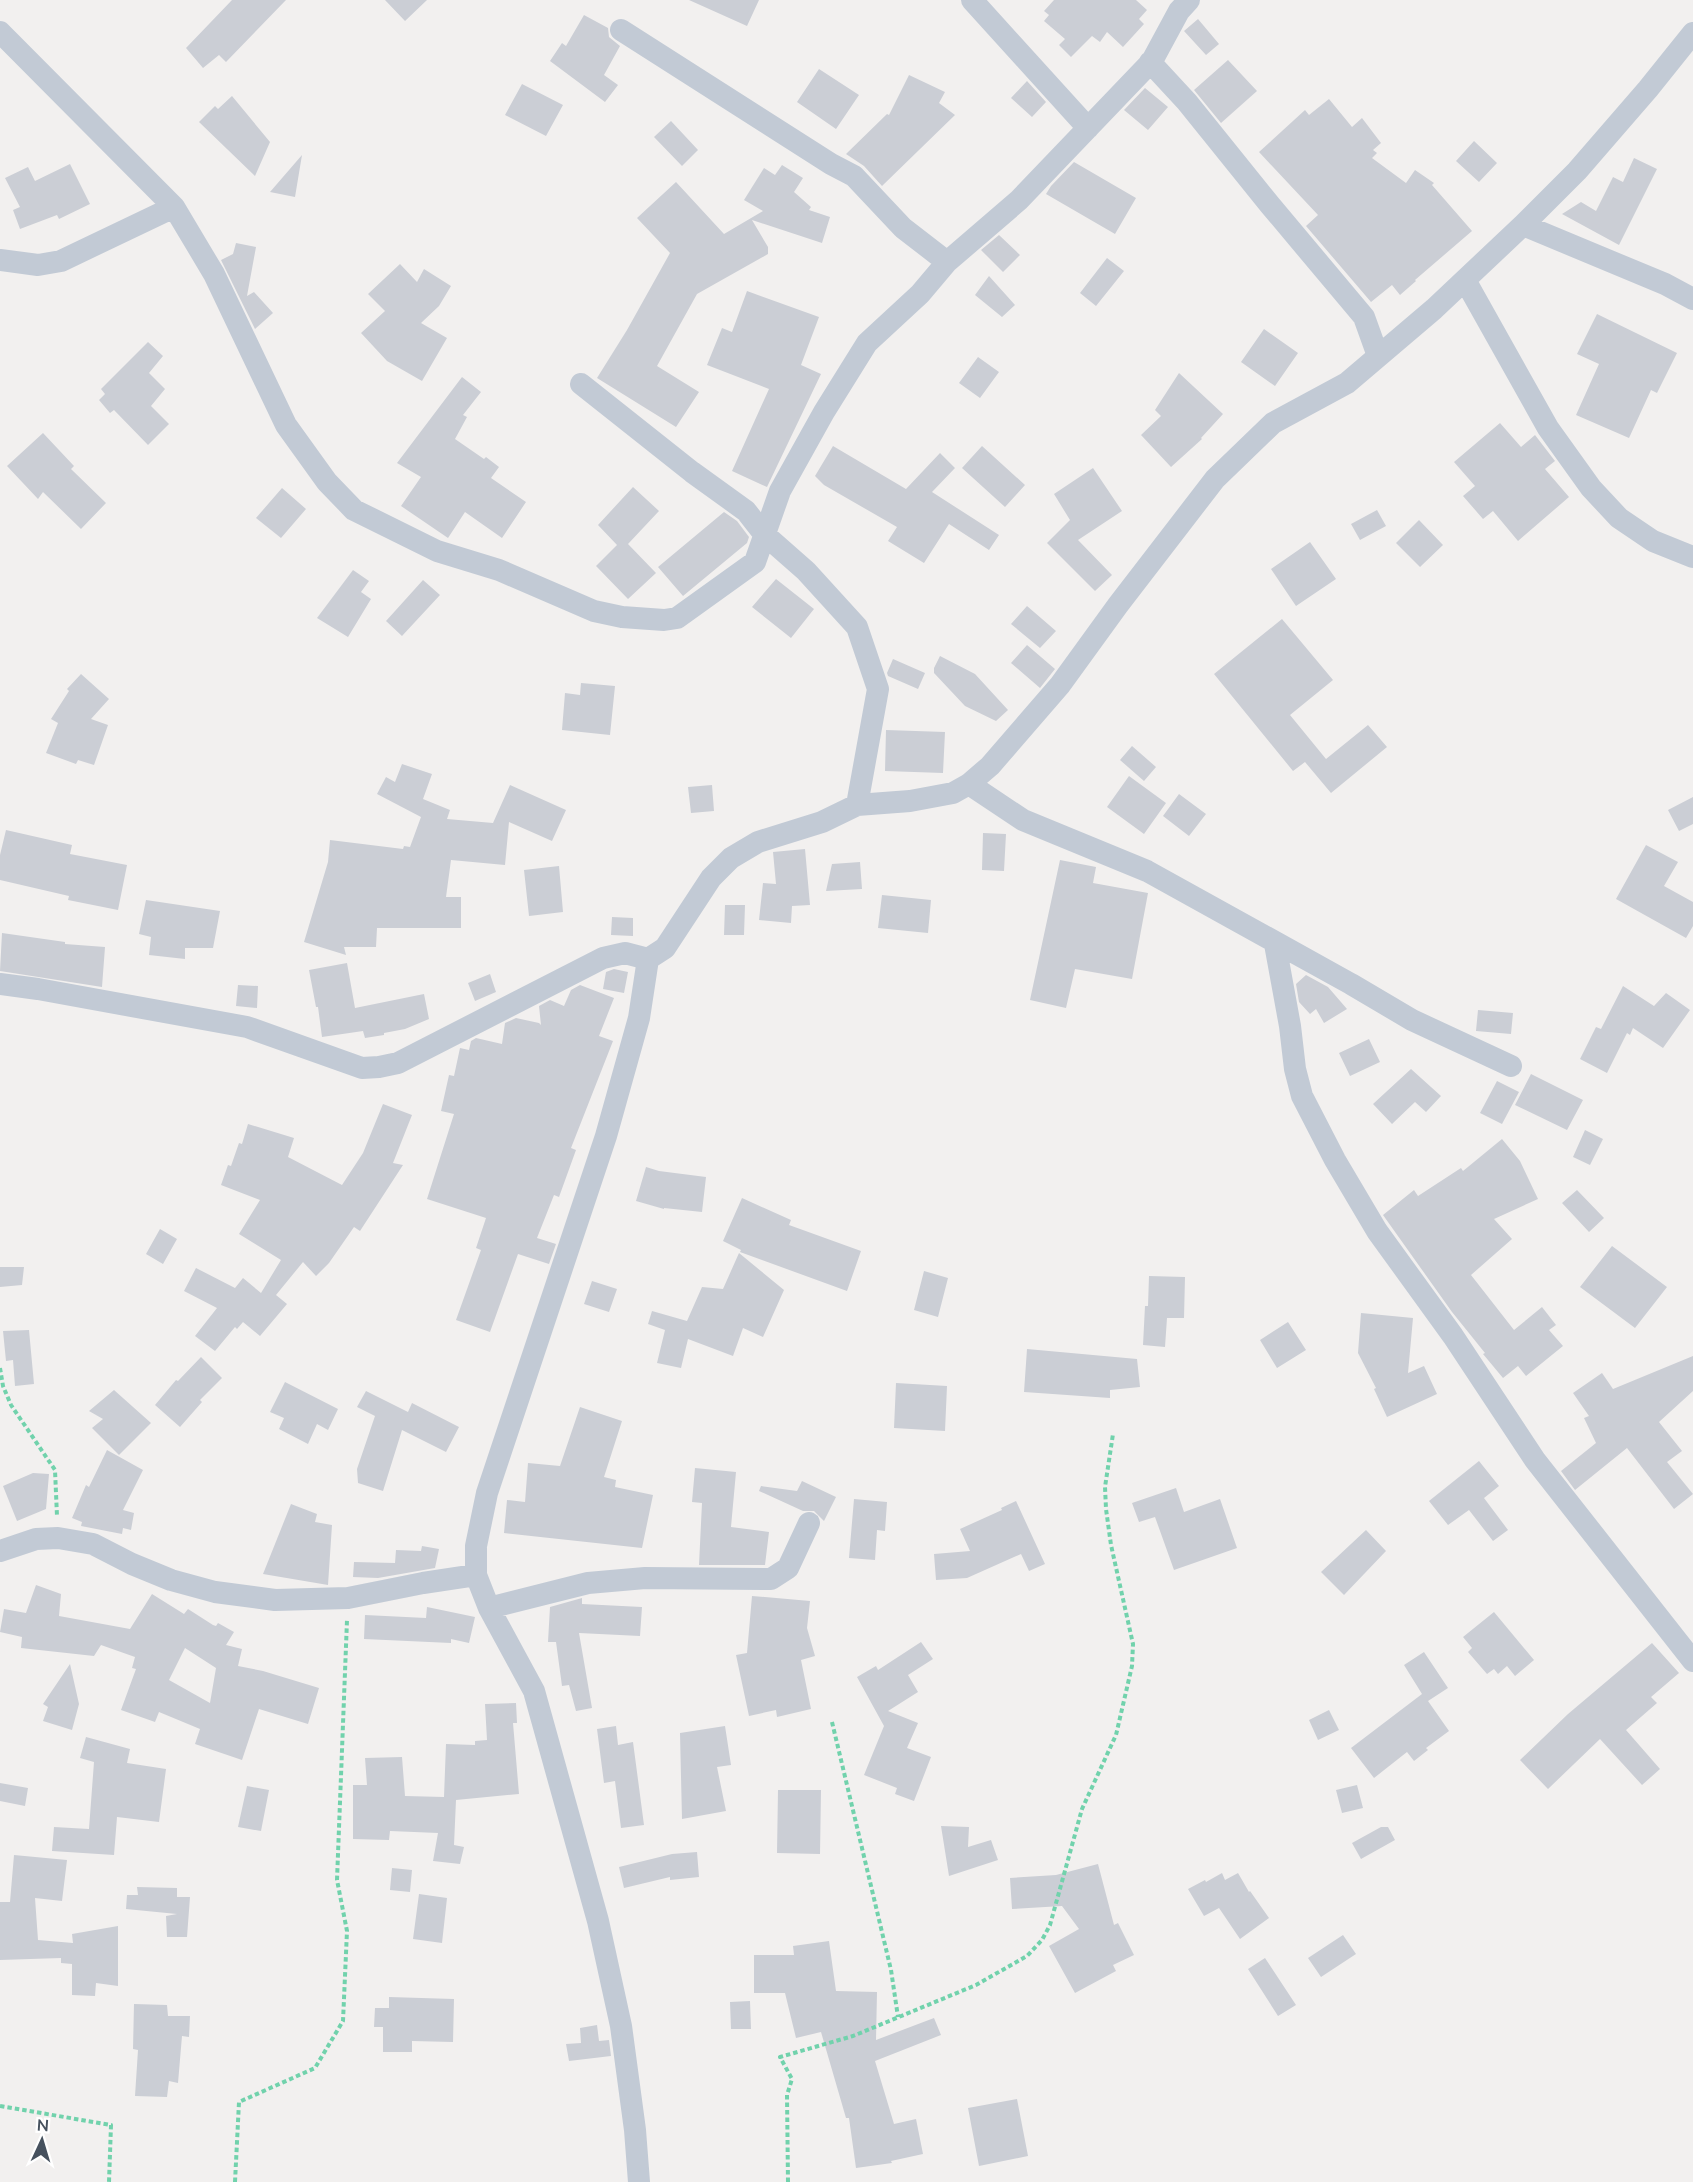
<svg xmlns="http://www.w3.org/2000/svg" width="1693" height="2182" font-family="Mulish,sans-serif">
<style>
.building{fill:#cbced5;fill-rule:evenodd}
.lines{fill:none;stroke-linecap:round;stroke-linejoin:round}
.path{stroke:#71d2ac;stroke-width:4;stroke-dasharray:4.5 3;stroke-linecap:butt}
.street{stroke:#c2cad5;stroke-width:22}
</style>
<rect width="100%" height="100%" fill="#f2f0ef"/>
<path class="building" d="M232,0H286L226,62L219,55L203,68L186,48Z
M385,0H427L405,21Z
M689,0H759L747,26Z
M1054,0H1136L1147,10L1139,19L1144,24L1123,47L1107,32L1100,42L1092,36L1071,57L1059,45L1065,39L1044,21L1049,15L1044,11Z
M584,15L608,28L609,37L620,46L604,75L618,85L605,102L550,61L562,43L566,46Z
M1198,19L1219,44L1206,55L1184,31Z
M1228,60L1257,91L1221,123L1194,90Z
M819,69L859,95L836,129L797,102Z
M909,75L945,92L939,103L955,115L882,186L864,166L846,154L887,114L889,115Z
M1027,81L1046,102L1032,117L1011,98Z
M522,84L563,105L546,136L505,115Z
M1145,88L1168,107L1148,130L1124,110Z
M232,96L270,142L255,176L199,122L215,106L218,109Z
M1329,99L1352,127L1362,118L1381,143L1373,150L1377,153L1372,158L1406,183L1415,170L1434,183L1432,185L1472,231L1415,280L1416,281L1400,295L1392,285L1371,302L1306,226L1318,215L1259,152L1305,110L1309,115Z
M671,121L698,150L682,166L654,137Z
M1474,141L1497,163L1479,182L1456,161Z
M302,155L295,197L270,192Z
M1634,158L1657,169L1619,245L1562,214L1581,202L1596,211L1613,177L1623,182Z
M1074,162L1136,198L1115,234L1046,194L1051,186Z
M70,164L90,204L59,219L57,215L20,229L13,210L20,207L5,178L28,167L35,181Z
M782,165L803,178L794,192L811,207L809,210L830,217L822,243L752,220L768,247V254L697,294L657,366L699,392L676,427L597,378L627,330L670,253L637,218L676,182L724,234L763,211L744,200L764,168L775,175Z
M999,235L1020,255L1003,272L981,250Z
M236,243L256,247L247,296L254,292L273,313L255,329L221,260L233,254Z
M1107,258L1124,271L1096,306L1080,293Z
M400,264L417,282L424,269L451,286L439,306L421,323L447,338L422,381L387,361L361,333L385,311L368,294Z
M989,276L1015,305L1002,317L975,295Z
M747,291L819,317L801,365L821,374L767,487L732,471L769,389L707,365L722,328L732,332Z
M1597,314L1677,353L1657,393L1651,390L1629,438L1576,415L1599,364L1577,354Z
M1264,329L1298,353L1275,386L1241,362Z
M148,342L163,356L149,373L165,389L151,406L169,424L148,445L114,410L110,413L99,400L105,394L101,389Z
M978,357L999,372L980,398L959,383Z
M1179,373L1223,414L1201,438L1202,439L1171,467L1141,435L1161,416L1155,410Z
M462,377L481,392L463,415L467,417L455,439L484,459L486,457L499,467L491,478L526,502L502,538L465,512L448,538L401,506L421,477L397,463Z
M1500,423L1521,447L1535,435L1555,461L1545,469L1569,497L1518,541L1493,511L1483,519L1463,496L1475,486L1454,462Z
M43,433L74,466L71,469L106,503L81,529L43,492L38,499L7,466Z
M833,446L906,489L940,453L955,468L932,492L999,535L989,550L949,524L924,563L888,541L897,527L824,485L815,476Z
M982,446L1025,485L1005,507L962,468Z
M1093,468L1122,511L1078,540L1112,575L1095,591L1047,543L1070,520L1054,494Z
M633,487L659,511L628,544L656,573L628,599L596,566L617,545L598,525Z
M282,488L306,509L281,538L256,518Z
M1377,510L1386,526L1360,540L1351,524Z
M724,512L737,521L749,537L747,543L683,596L658,567Z
M1419,520L1443,545L1420,567L1396,543Z
M1310,542L1336,579L1296,606L1271,569Z
M353,570L369,581L361,592L371,599L348,637L317,618Z
M776,579L814,609L791,638L752,607Z
M423,580L440,595L402,636L386,621Z
M1027,606L1056,631L1040,648L1011,624Z
M1282,619L1333,680L1290,715L1326,759L1368,725L1387,747L1331,793L1305,762L1293,771L1214,674Z
M1027,645L1055,669L1040,688L1011,663Z
M940,656L975,674L1008,710L996,721L965,706L934,673V668Z
M893,659L925,673L918,689L888,676L887,673Z
M81,674L109,699L91,719L108,725L94,765L78,760L76,764L46,753L58,723L51,719L69,691L67,689Z
M581,683L615,686L610,735L562,730L565,693L580,695Z
M886,730L945,732L943,773L885,771Z
M1132,746L1156,767L1144,781L1120,760Z
M402,764L432,774L423,799L450,810L447,819L493,823L510,785L566,810L552,841L509,822L505,865L451,860L446,897H461V928H377L376,947H344L346,955L304,942L328,862L330,840L403,849L404,846L410,847L421,817L377,794L386,777L395,782Z
M1129,776L1166,803L1144,834L1107,807Z
M712,785L714,811L691,813L688,787Z
M1179,794L1206,814L1189,836L1163,816Z
M1693,797V824L1679,831L1668,810Z
M6,830L72,845L70,854L127,865L118,910L68,900L69,896L0,880V855Z
M983,833L1006,834L1004,871L982,870Z
M1646,845L1678,862L1664,886L1693,902V926L1686,938L1616,899Z
M805,849L810,905L792,906L791,923L759,920L763,883L776,884L773,852Z
M1060,860L1096,867L1093,883L1148,893L1132,979L1075,969L1066,1008L1030,1000Z
M860,862L862,889L826,891L832,864Z
M559,866L563,912L529,916L524,870Z
M882,895L931,900L928,933L878,928Z
M146,900L220,911L213,948H185V959L149,955L151,937L139,934Z
M725,905H745L744,935H724Z
M612,917L633,918V936L611,935Z
M2,933L65,942V944L105,947L102,987L0,971Z
M347,963L355,1008L424,994L429,1019L405,1029L384,1033V1035L365,1038L363,1031L322,1037L318,1007H316L309,970Z
M614,969L628,972L624,993L603,989L606,972Z
M490,974L496,992L475,1001L468,983Z
M1306,975L1328,987L1347,1009L1324,1023L1316,1009L1310,1014L1299,1002L1296,984Z
M238,985L258,986L257,1008L236,1006Z
M580,985L614,998L599,1036L613,1041L571,1148L576,1150L559,1197L554,1195L537,1238L556,1244L549,1264L518,1254L490,1332L456,1320L481,1250L476,1248L486,1218L427,1199L454,1114L441,1111L449,1075L454,1076L460,1048L469,1050L471,1041L476,1038L502,1044L505,1023L516,1018L539,1023L541,1025L539,1006L550,1000L564,1006L571,990Z
M1623,986L1654,1006L1666,993L1690,1010L1663,1048L1633,1028L1630,1035L1627,1033L1607,1073L1580,1059L1596,1027L1601,1029Z
M1478,1010L1513,1013L1511,1034L1476,1031Z
M1369,1039L1380,1062L1350,1076L1339,1053Z
M1411,1069L1441,1096L1426,1112L1415,1102L1392,1124L1373,1104Z
M1531,1074L1583,1100L1567,1130L1515,1105Z
M1497,1081L1519,1092L1502,1124L1480,1113Z
M383,1104L412,1115L393,1163L403,1165L360,1231L354,1227L329,1263L316,1276L303,1262L276,1295L287,1304L260,1336L243,1322L237,1329L235,1327L215,1351L195,1336L217,1308L184,1291L196,1268L235,1288L243,1278L261,1293L281,1260L239,1234L260,1200L221,1185L228,1165L231,1166L239,1143L242,1144L248,1124L294,1138L288,1157L342,1185L363,1153Z
M1585,1130L1603,1139L1590,1165L1573,1157Z
M1502,1139L1520,1161L1538,1199L1494,1219L1512,1239L1471,1275L1514,1330L1542,1307L1556,1325L1549,1330L1563,1346L1526,1376L1518,1366L1503,1378L1483,1354L1485,1353L1452,1312L1383,1215L1414,1190L1418,1196L1461,1168L1463,1171Z
M646,1167L659,1171L706,1177L702,1212L664,1208V1209L636,1201Z
M1577,1190L1604,1218L1589,1232L1562,1203Z
M742,1198L791,1220L789,1225L861,1251L847,1291L740,1252L741,1250L723,1241Z
M160,1229L177,1239L163,1264L146,1254Z
M1612,1246L1667,1287L1635,1328L1580,1287Z
M739,1253L784,1290L763,1337L743,1328L733,1356L688,1339L681,1368L657,1363L665,1330L648,1324L652,1311L687,1321L702,1287L723,1289Z
M0,1267H24L22,1285L0,1287Z
M924,1271L948,1278L938,1317L914,1310Z
M1149,1276L1185,1277L1184,1318H1167L1165,1347L1143,1345L1145,1306H1148Z
M592,1281L617,1289L609,1312L584,1304Z
M1361,1313L1413,1318L1408,1373L1424,1366L1437,1394L1387,1417L1374,1389L1376,1388L1358,1353Z
M1288,1322L1306,1350L1277,1368L1260,1340Z
M29,1330L34,1384L15,1386L13,1360L6,1361L3,1331Z
M1027,1349L1137,1359L1140,1387L1110,1390V1398L1024,1392Z
M1693,1356V1391L1659,1422L1682,1451L1667,1462L1693,1494L1674,1509L1627,1448L1575,1490L1561,1471L1596,1443L1584,1418L1589,1416L1573,1393L1602,1373L1613,1389Z
M201,1357L222,1378L200,1400L202,1402L180,1427L155,1405L176,1380L178,1381Z
M285,1382L338,1409L328,1430L317,1424L308,1444L279,1429L284,1418L270,1412Z
M896,1383L947,1386L945,1431L894,1428Z
M114,1390L151,1423L119,1455L92,1428L103,1419L89,1411Z
M366,1391L408,1412L412,1403L459,1427L446,1452L402,1430L383,1491L358,1483L357,1469L375,1416L357,1407Z
M580,1407L622,1421L604,1477L616,1480L615,1487L653,1495L642,1548L504,1533L507,1500L525,1502L528,1463L560,1466Z
M107,1450L143,1470L123,1510L134,1513L131,1530L123,1528L122,1534L81,1526L82,1522L72,1518L86,1485L89,1487Z
M1479,1461L1499,1486L1484,1498L1508,1530L1493,1541L1469,1510L1448,1525L1429,1501Z
M695,1468L736,1472L731,1527L769,1532L765,1565H699L702,1503L692,1502Z
M33,1473L49,1474L46,1509L17,1521L3,1486Z
M802,1481L836,1497L824,1521L814,1511H803L759,1491L761,1486L797,1491Z
M1176,1488L1184,1512L1220,1499L1237,1548L1174,1570L1155,1517L1139,1522L1132,1503Z
M854,1499L887,1502L885,1531L877,1530L875,1560L849,1558Z
M1016,1501L1045,1564L1029,1571L1021,1554L967,1578L936,1580L934,1554L970,1551L960,1529L1002,1510L1001,1508Z
M291,1504L317,1514L315,1522L332,1525L328,1585L263,1574Z
M1366,1530L1386,1551L1344,1595L1321,1572Z
M422,1546L439,1549L435,1568L378,1578L353,1577L354,1562L395,1563L396,1550L421,1551Z
M36,1585L61,1594L59,1616L130,1629L152,1594L184,1614L188,1609L213,1625L216,1626L218,1623L234,1632L226,1645L242,1649L238,1666L263,1671L319,1688L308,1724L259,1709L242,1760L195,1744L200,1729L159,1712L155,1722L121,1710L136,1669L132,1668L135,1657L101,1645L94,1656L21,1648L22,1637L0,1632L4,1609L26,1613ZM185,1648L216,1668L210,1703L169,1680Z
M752,1596L810,1601L807,1628L815,1656L801,1660L811,1709L777,1717L776,1710L749,1716L736,1655L747,1653Z
M582,1598V1604L642,1607L640,1636L579,1633L592,1708L576,1711L569,1685L562,1686L556,1642H548L550,1607Z
M427,1607L475,1617L469,1643L451,1639V1643L364,1639L365,1615L426,1618Z
M1494,1612L1534,1660L1515,1676L1507,1666L1498,1674L1494,1669L1487,1674L1468,1652L1472,1648L1463,1637Z
M921,1642L933,1659L908,1675L918,1692L888,1711L918,1723L907,1748L931,1757L914,1801L895,1794L897,1788L864,1775L884,1726L857,1677L876,1666L878,1670Z
M1652,1643L1679,1673L1651,1697L1657,1703L1626,1730L1660,1769L1642,1785L1600,1739L1548,1789L1520,1760L1568,1714Z
M1424,1652L1448,1688L1428,1701L1449,1731L1426,1748L1428,1750L1414,1761L1407,1752L1374,1778L1351,1748L1422,1694L1404,1665Z
M70,1664L79,1704L72,1730L43,1721L48,1707L43,1704Z
M516,1703L517,1723H513L519,1794L456,1800L454,1845L464,1847L460,1864L433,1861L438,1833L390,1831L389,1840L353,1839V1785H367L365,1758L402,1757L405,1796L444,1797L446,1744L475,1745V1741L487,1740L485,1704Z
M1329,1710L1339,1730L1318,1740L1309,1720Z
M616,1726L618,1745L633,1742L644,1825L621,1828L615,1781L604,1783L597,1729Z
M725,1726L731,1765L717,1767L726,1811L682,1819L680,1733Z
M86,1737L130,1749L127,1763L166,1769L159,1822L117,1817L114,1855L52,1851L54,1827L89,1829L94,1762L80,1758Z
M0,1783L28,1788L25,1806L0,1801Z
M1357,1785L1363,1808L1342,1813L1336,1790Z
M247,1786L269,1790L261,1831L238,1827Z
M778,1790H821L820,1854L777,1853Z
M941,1826L969,1827L968,1847L991,1840L998,1860L949,1876Z
M1381,1827H1388L1395,1840L1361,1859L1352,1843Z
M697,1852L699,1877L670,1880V1877L624,1888L619,1867L672,1854Z
M14,1855L67,1860L62,1901L35,1898L38,1940L73,1943L72,1934L118,1926V1986L96,1983L95,1996L72,1995V1964L61,1963V1958L0,1960V1902H10Z
M1098,1864L1114,1925L1118,1923L1134,1955L1113,1965L1116,1971L1075,1993L1049,1946L1079,1929L1062,1906L1012,1909L1010,1878L1056,1875Z
M392,1868L412,1870L410,1892L390,1890Z
M1222,1873L1225,1880L1238,1873L1249,1892L1250,1891L1269,1918L1240,1939L1219,1908L1204,1916L1188,1889L1205,1880L1206,1882Z
M137,1887L177,1888V1897H190L187,1937H167L166,1916L177,1914L126,1909L127,1895H138Z
M419,1894L447,1898L442,1943L413,1939Z
M1343,1935L1356,1954L1321,1977L1308,1958Z
M829,1941L836,1991L877,1992L876,2040L934,2018L941,2035L875,2061L894,2124L916,2119L923,2154L891,2161L892,2163L856,2168L849,2118H846L821,2032L796,2038L785,1993H754V1955H794L793,1946Z
M1265,1958L1296,2005L1278,2016L1248,1969Z
M389,1997L454,1999L453,2042L412,2041V2052H383V2027H374L375,2008H389Z
M750,2001L751,2029H731L730,2002Z
M134,2004L167,2005L168,2016H190L189,2037L182,2036L178,2083L169,2081L167,2097L135,2096L138,2050L133,2049Z
M597,2025L599,2041L609,2040L611,2056L569,2061L566,2044L581,2043L580,2028Z
M1017,2099L1028,2156L979,2166L968,2108Z"/>
<g class="lines">
<path class="path" d="M0,1368L3,1386L11,1405L55,1470L57,1516
M832,1722L891,1970L898,2017
M0,2106L111,2125L109,2182
M235,2182L239,2102L315,2068L343,2021L347,1931L337,1880L347,1620
M788,2182L787,2095L792,2079L780,2057L853,2036L976,1985L1027,1956L1042,1940L1050,1925L1082,1809L1116,1735L1132,1666L1133,1644L1111,1545L1106,1509L1105,1487L1113,1434"/>
<path class="street" d="M972,0L1088,128
M621,30L831,164L854,176L903,228L947,262
M0,32L174,207L214,274L286,425L327,482L354,510L437,551L499,570L594,611L622,617L664,620L677,618L755,562L780,491L824,412L867,343L920,294L947,262L1019,200L1152,61L1179,11L1189,0
M1150,62L1187,102L1270,205L1364,317L1378,356
M1523,225L1665,284L1693,299
M0,260L38,265L61,261L174,207
M1465,280L1548,428L1591,488L1619,518L1653,541L1693,557
M581,384L692,472L746,511L764,534L806,571L857,627L878,689L857,805
M969,784L1023,820L1147,871L1351,984L1412,1020L1511,1066
M1275,944L1290,1026L1295,1069L1302,1096L1335,1160L1377,1231L1453,1336L1535,1460L1693,1661
M0,984L38,989L247,1027L362,1068L379,1067L398,1063L603,958L625,953L648,959
M0,1551L36,1539L58,1538L93,1544L132,1564L171,1580L215,1592L275,1600L348,1598L423,1583L476,1575
M489,1608L588,1583L645,1578L771,1579L788,1568L809,1523
M639,2182L635,2130L621,2026L598,1921L534,1691L489,1608L476,1575V1546L487,1493L606,1136L639,1018L648,959L665,948L711,878L731,858L758,842L822,822L857,805L910,801L953,793L969,784L990,766L1060,685L1118,605L1215,479L1273,423L1347,383L1434,309L1523,225L1577,171L1648,89L1693,33"/>
</g>
<g transform="translate(42 2140) rotate(4)" stroke="#ffffff" stroke-width="4.5" paint-order="stroke">
<path d="M0-4.5L10 22L0 15L-10 22Z" fill="#46515e"/>
<text y="-9" font-size="16" font-weight="bold" text-anchor="middle" fill="#46515e">N</text>
</g>
</svg>
